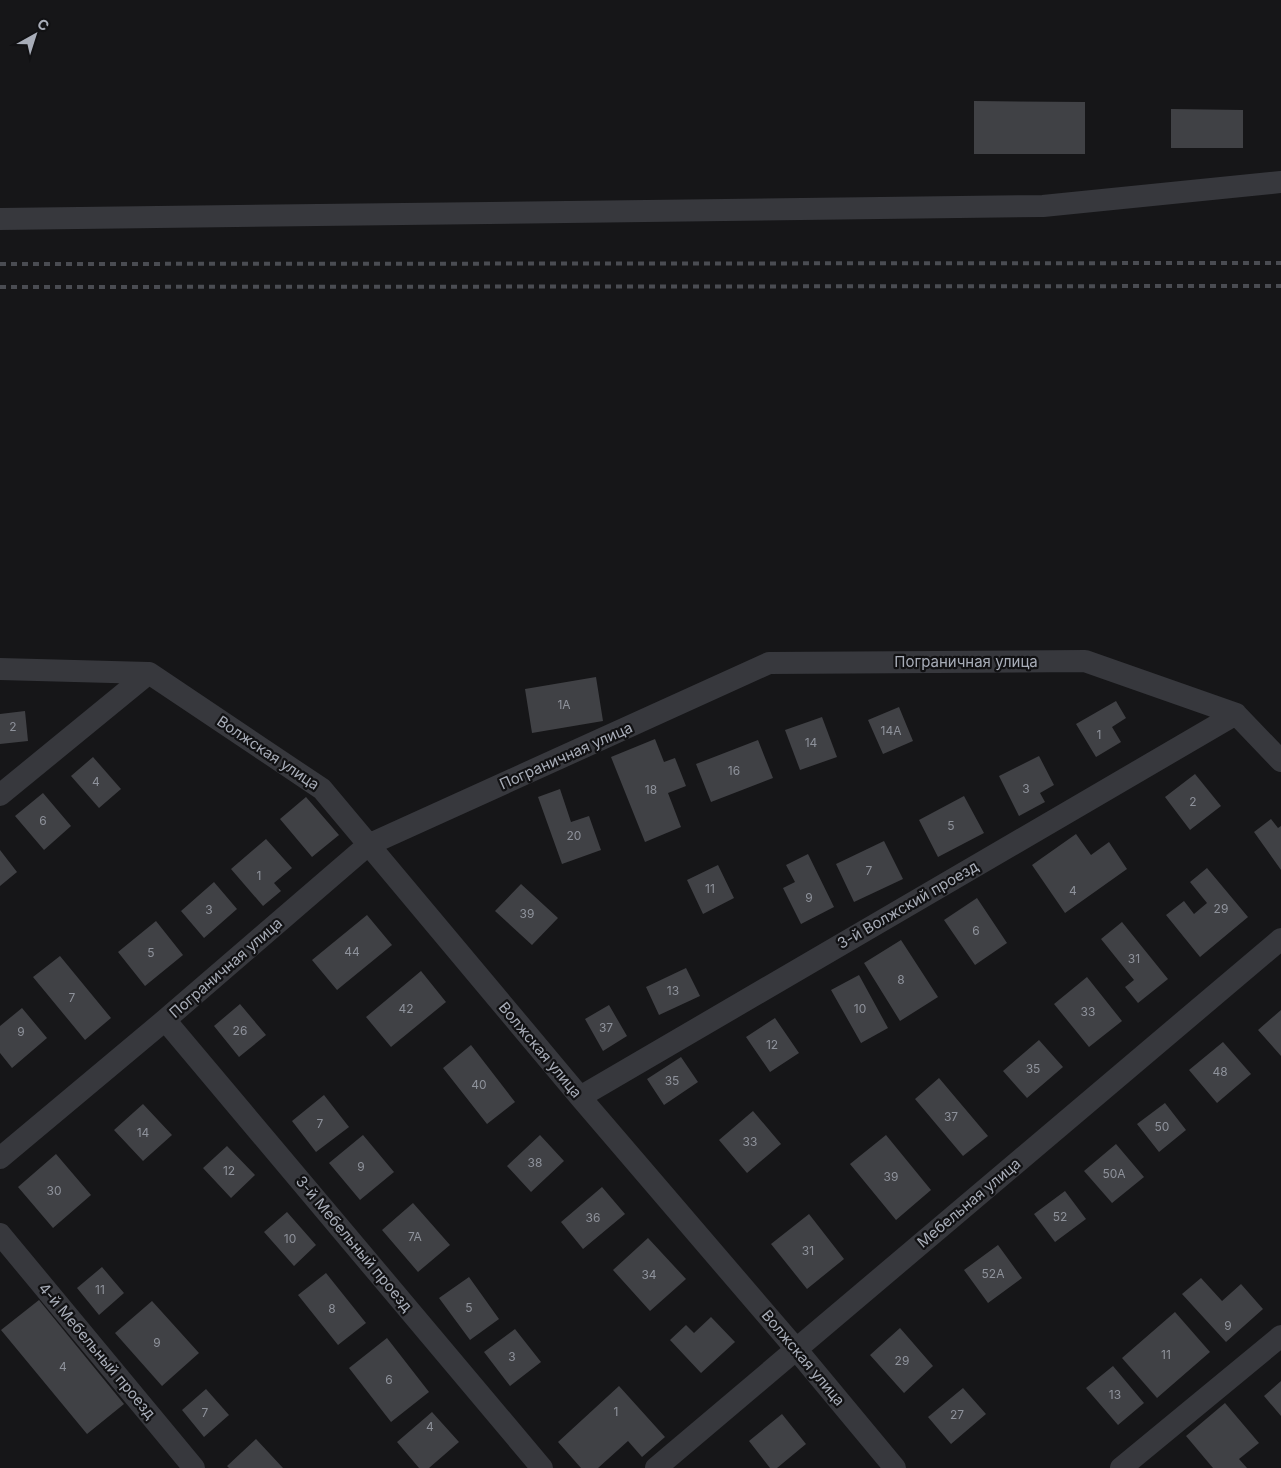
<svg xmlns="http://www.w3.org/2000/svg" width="1281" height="1468" font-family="Inter,sans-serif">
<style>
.building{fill:#404145}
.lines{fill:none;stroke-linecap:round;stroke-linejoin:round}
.minor{stroke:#37383d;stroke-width:22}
.rail{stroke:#4a4c52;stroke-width:4;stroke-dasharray:6 5;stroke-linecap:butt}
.labels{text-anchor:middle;stroke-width:4.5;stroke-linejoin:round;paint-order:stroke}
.number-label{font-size:12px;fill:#8e929b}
.street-label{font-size:15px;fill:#a8adb8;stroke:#111113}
</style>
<rect width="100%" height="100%" fill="#161618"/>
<path class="building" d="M974,101L1085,102V154H974Z
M1171,109L1243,110V148H1171Z
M596,677L603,721L532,733L525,689Z
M1116,701L1126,718L1112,727L1121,742L1096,757L1076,724Z
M899,707L913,741L883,754L868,720Z
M25,711L28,741L0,744V714Z
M822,717L837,757L800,770L785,730Z
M655,739L664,762L675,758L686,786L668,793L681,827L645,842L611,757Z
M758,740L773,778L711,802L696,764Z
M1039,756L1054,785L1040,793L1045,802L1019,816L999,776Z
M93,757L121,789L99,808L71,776Z
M1195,774L1221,806L1190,830L1165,797Z
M560,789L571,822L589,816L601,850L562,864L538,797Z
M43,793L71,826L44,850L15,816Z
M964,796L984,833L938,857L919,820Z
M306,797L339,835L312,857L280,819Z
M1271,819L1278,828L1281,826V870L1254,832Z
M1076,834L1091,855L1109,842L1127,869L1065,913L1032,865Z
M266,839L292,868L274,883L281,891L263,906L231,869Z
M884,841L903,879L854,902L836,864Z
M0,850L17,872L0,886Z
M808,854L834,907L801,924L783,888L795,882L786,865Z
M718,865L734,898L703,914L687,880Z
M1207,868L1248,917L1200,957L1166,915L1184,901L1194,914L1207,903L1190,882Z
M214,882L237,909L204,938L181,911Z
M521,884L558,918L532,945L495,911Z
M977,898L1007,943L975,965L944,920Z
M367,915L392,945L337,990L312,960Z
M156,921L183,955L145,986L118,952Z
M1122,922L1168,979L1138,1003L1125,987L1134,980L1101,939Z
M901,940L938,997L900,1021L864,963Z
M60,956L111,1018L85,1040L33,977Z
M686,968L700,996L659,1015L646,987Z
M421,971L446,1002L391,1047L366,1017Z
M859,975L888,1028L861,1043L831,990Z
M1087,977L1122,1021L1089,1047L1054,1004Z
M240,1004L266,1035L239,1057L214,1026Z
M609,1005L627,1036L603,1051L585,1019Z
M22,1008L47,1038L12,1068L0,1053V1026Z
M1281,1010V1056L1258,1030Z
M775,1018L799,1053L770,1072L746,1037Z
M1039,1040L1063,1067L1027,1098L1003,1071Z
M1223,1042L1251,1074L1217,1103L1189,1070Z
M471,1045L515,1102L487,1124L443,1068Z
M681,1057L698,1082L664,1105L647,1079Z
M939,1078L988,1136L963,1156L915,1099Z
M324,1095L349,1127L316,1152L292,1121Z
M1165,1103L1186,1130L1159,1152L1137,1124Z
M143,1104L172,1135L143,1161L114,1130Z
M753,1111L781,1144L747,1173L719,1140Z
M363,1135L394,1172L360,1200L329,1163Z
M540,1135L564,1161L531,1192L507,1166Z
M886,1135L931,1190L896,1220L850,1164Z
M1116,1144L1144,1177L1112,1203L1084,1171Z
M227,1146L255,1175L231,1198L203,1168Z
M56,1154L91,1195L53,1228L18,1187Z
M602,1187L625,1214L583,1249L561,1222Z
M1065,1191L1086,1219L1055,1242L1034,1214Z
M413,1203L450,1245L418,1272L382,1230Z
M287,1212L316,1245L294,1266L264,1232Z
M809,1214L844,1259L807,1289L771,1244Z
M648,1238L686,1279L650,1311L613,1270Z
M998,1245L1022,1278L988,1303L964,1270Z
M102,1267L124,1293L99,1315L77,1288Z
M326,1273L366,1323L338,1345L298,1295Z
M469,1277L499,1319L470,1340L439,1298Z
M1201,1278L1222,1301L1241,1284L1263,1309L1226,1342L1182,1294Z
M39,1300L124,1404L87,1434L1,1330Z
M152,1301L199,1353L162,1386L115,1333Z
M1175,1312L1210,1352L1157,1398L1122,1358Z
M711,1317L735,1342L701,1373L670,1340L686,1325L694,1333Z
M900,1328L933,1366L904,1393L870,1355Z
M515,1329L541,1362L510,1386L484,1352Z
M387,1338L429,1392L391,1422L349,1368Z
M1113,1366L1144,1403L1118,1425L1086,1388Z
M1281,1381V1416L1264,1396Z
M619,1386L665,1437L642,1457L628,1441L598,1468H581L558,1442Z
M963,1388L986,1414L951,1444L928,1417Z
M206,1389L229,1415L204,1437L182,1410Z
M1225,1403L1259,1443L1239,1459L1247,1468H1213L1186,1436Z
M432,1412L459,1442L429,1468H419L397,1442Z
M782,1414L806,1444L777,1468H770L749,1441Z
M256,1439L283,1468H229L227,1466Z"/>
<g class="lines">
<path class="minor" d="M0,219L1043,206L1281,182
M0,669L149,673
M149,673L322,789L580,1097L796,1349L895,1468
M0,795L149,673
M165,1020L542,1468
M580,1097L1236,714
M0,1158L165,1020L368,845L769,663L1085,661L1236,714L1281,761
M0,1234L194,1468
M656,1468L1281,939
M1121,1468L1281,1336"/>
<path class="rail" d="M0,264L1281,263
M0,287L1281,286"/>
</g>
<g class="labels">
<g class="number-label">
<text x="564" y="709">1А</text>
<text x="13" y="731">2</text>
<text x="891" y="735">14А</text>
<text x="1099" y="739">1</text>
<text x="811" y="747">14</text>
<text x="734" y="775">16</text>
<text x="96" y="786">4</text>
<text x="1026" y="793">3</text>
<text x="651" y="794">18</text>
<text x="1193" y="806">2</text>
<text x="43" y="825">6</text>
<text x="951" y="830">5</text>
<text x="574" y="840">20</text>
<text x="869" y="875">7</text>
<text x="259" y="880">1</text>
<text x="710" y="893">11</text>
<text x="1073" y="895">4</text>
<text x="809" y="902">9</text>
<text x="1221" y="913">29</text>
<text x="209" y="914">3</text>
<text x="527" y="918">39</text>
<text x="976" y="935">6</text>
<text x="352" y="956">44</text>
<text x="151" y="957">5</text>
<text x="1134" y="963">31</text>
<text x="901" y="984">8</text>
<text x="673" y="995">13</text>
<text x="72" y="1002">7</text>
<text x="406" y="1013">42</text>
<text x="860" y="1013">10</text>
<text x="1088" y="1016">33</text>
<text x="606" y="1032">37</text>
<text x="240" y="1035">26</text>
<text x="21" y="1036">9</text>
<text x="772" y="1049">12</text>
<text x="1033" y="1073">35</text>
<text x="1220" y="1076">48</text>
<text x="672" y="1085">35</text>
<text x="479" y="1089">40</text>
<text x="951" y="1121">37</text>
<text x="320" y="1128">7</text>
<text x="1162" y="1131">50</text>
<text x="143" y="1137">14</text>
<text x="750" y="1146">33</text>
<text x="535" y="1167">38</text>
<text x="361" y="1171">9</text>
<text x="229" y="1175">12</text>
<text x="1114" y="1178">50А</text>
<text x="891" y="1181">39</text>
<text x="54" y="1195">30</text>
<text x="1060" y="1221">52</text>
<text x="593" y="1222">36</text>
<text x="415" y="1241">7А</text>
<text x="290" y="1243">10</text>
<text x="808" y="1255">31</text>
<text x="993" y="1278">52А</text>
<text x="649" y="1279">34</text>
<text x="100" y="1294">11</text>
<text x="469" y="1312">5</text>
<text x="332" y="1313">8</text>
<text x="1228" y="1330">9</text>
<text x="157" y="1347">9</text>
<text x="1166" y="1359">11</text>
<text x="512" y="1361">3</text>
<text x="902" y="1365">29</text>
<text x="63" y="1371">4</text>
<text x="389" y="1384">6</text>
<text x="1115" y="1399">13</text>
<text x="616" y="1416">1</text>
<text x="205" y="1417">7</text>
<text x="957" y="1419">27</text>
<text x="430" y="1431">4</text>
</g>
<g class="street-label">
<text x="966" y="667">Пограничная улица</text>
<text transform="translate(268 753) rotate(34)" y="5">Волжская улица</text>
<text transform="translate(566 756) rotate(-24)" y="5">Пограничная улица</text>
<text transform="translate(908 905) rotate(-30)" y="5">3-й Волжский проезд</text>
<text transform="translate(226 968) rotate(-41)" y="5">Пограничная улица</text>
<text transform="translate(540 1050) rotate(50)" y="5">Волжская улица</text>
<text transform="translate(969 1203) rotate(-40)" y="5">Мебельная улица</text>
<text transform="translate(354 1244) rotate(50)" y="5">3-й Мебельный проезд</text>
<text transform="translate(97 1351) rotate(50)" y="5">4-й Мебельный проезд</text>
<text transform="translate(803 1358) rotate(50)" y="5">Волжская улица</text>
</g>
</g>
<g transform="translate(35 35) rotate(39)" stroke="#111113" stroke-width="4" paint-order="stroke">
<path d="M0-4L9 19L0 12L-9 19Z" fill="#a8adb8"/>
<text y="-8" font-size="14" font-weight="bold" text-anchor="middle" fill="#a8adb8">С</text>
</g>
</svg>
